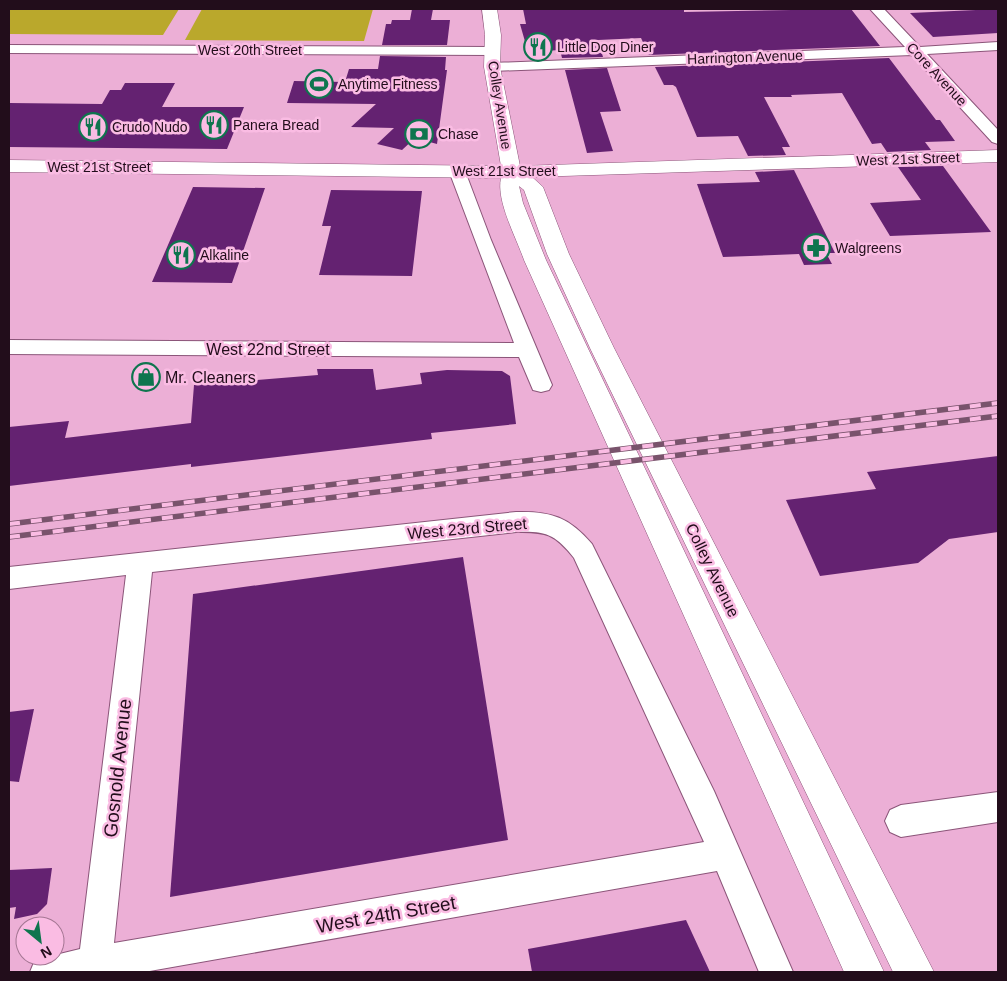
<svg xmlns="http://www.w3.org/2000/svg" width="1007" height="981" font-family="Arial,sans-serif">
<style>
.green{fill:#baa82c}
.building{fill:#642271}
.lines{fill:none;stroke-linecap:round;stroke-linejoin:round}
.street-casing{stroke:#8b5579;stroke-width:2}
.secondary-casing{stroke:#8b5579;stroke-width:1}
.street{fill:#fff;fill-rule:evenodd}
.secondary{fill:#fff;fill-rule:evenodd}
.rail-casing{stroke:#79536c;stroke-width:5.5}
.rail{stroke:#fabce3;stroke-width:4;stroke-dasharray:11;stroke-linecap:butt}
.labels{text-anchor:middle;stroke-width:5;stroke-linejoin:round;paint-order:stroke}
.far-poi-label{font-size:14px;fill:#220d1b;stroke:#fabce3;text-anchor:start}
.far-street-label{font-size:14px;fill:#220d1b;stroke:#fabce3}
.street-label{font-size:16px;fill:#220d1b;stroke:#fabce3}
.poi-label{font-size:16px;fill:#220d1b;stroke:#fabce3;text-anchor:start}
.near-street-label{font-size:19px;fill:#220d1b;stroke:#fabce3}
</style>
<rect width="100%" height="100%" fill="#ecafd6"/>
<path class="green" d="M9,9H179L163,35L9,34Z
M202,9H373L364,41L185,40Z"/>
<path class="building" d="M412,9H433L431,20H450L447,45H382L386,24H391L392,20H410Z
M523,9H684V12L851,9L880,46L649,55L641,38L598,40L603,57L562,58L560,50L528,52L520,24H526Z
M998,9V33L933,37L910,13Z
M380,56L446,57L445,70H447L437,144L415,138L402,150L377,144L394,128L351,127L376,104L287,103L294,81L345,82L349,69H378Z
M889,58L936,120H940L955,141L925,142L931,150L887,152L881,143L872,144L842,93L791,95L792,97H764L790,147H782L786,155L748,156L738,136L697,137L676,87L673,85H664L655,67Z
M607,68L621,111L600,112L613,151L587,153L565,70Z
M125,83H175L162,107H244L227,149L9,147V103L102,104L110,90H121Z
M943,166L991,232L890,236L870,203L921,200L898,167Z
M794,170L835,253H826L832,264L804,265L799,254L723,257L697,184L760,182L755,172Z
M193,187L265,188L232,283L152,282Z
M331,190L422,191L412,276L319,275L331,226H322Z
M317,369H373L376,390L422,384L420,373L447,370L502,371L510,376L516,424L431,433L432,439L191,467V464L9,486V427L69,421L65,438L191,423L194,385L318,375Z
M998,456V532L949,539L918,563L820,576L786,500L876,489L867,472Z
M463,557L508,840L170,897L193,594Z
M34,709L19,782L9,781V712Z
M52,868L47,904L37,914L14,919L16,907L9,908V870Z
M686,920L710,972H532L528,949Z"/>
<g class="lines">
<defs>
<path id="street" d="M870,9H884L920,47L998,42V50L927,54L998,130V144L992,142L912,55L492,71L485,67L492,63L905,47Z
M9,45L492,47L499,51L492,55L9,53Z
M457,166L463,167L465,171L491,240L552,385L549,390L541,392L533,390L519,357L9,354V340L514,343L449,171L451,167Z
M516,512C551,511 569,517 592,544L714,791L793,972H759L717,871L144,972H30L35,960L80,949L126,575L9,589V567ZM516,532C546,531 555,534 574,558L704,842L114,943L152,572Z
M998,792V822L901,837L890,832L885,821L890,810L901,805Z"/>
<path id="secondary" d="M482,9H497L501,35L500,67L520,166L998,150V162L532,177L543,187L569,254L614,348L934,972H893L590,348L547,254L524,190L519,186L523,203L546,260L884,972H844L524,260C516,237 496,201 501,178L9,172V160L501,166L484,67L485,35Z"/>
</defs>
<use href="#street" class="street-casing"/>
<use href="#secondary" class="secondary-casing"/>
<use href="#street" class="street"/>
<use href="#secondary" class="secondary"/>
<defs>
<path id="rail" d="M9,524L998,403
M9,537L998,416"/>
</defs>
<use href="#rail" class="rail-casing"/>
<use href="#rail" class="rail"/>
</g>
<defs>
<symbol id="restaurant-ring" viewBox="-11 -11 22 22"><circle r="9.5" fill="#fabce3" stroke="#0e754e" stroke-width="1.5"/><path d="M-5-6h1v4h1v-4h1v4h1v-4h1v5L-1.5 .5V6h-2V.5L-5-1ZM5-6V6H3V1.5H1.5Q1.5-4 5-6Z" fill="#0e754e"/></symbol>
<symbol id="stadium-ring" viewBox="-11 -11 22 22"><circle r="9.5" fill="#fabce3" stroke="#0e754e" stroke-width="1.5"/><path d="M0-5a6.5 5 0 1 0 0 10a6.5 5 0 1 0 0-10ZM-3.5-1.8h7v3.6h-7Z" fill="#0e754e"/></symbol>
<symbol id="bank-ring" viewBox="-11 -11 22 22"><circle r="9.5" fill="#fabce3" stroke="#0e754e" stroke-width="1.5"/><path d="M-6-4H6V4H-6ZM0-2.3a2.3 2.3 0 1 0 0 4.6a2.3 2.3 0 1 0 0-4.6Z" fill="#0e754e"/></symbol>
<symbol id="pharmacy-ring" viewBox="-11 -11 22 22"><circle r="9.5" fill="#fabce3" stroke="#0e754e" stroke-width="1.5"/><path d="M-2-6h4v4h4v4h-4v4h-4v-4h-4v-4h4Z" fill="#0e754e"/></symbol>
<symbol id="shop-ring" viewBox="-11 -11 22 22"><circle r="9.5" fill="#fabce3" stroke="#0e754e" stroke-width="1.5"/><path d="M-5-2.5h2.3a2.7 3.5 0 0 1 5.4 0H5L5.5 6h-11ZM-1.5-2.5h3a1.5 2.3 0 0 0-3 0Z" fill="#0e754e"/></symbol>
</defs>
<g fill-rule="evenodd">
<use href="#restaurant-ring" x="522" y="31" width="32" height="32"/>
<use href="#stadium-ring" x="303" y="68" width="32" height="32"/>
<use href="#restaurant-ring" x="198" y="109" width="32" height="32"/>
<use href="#restaurant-ring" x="77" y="111" width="32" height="32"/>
<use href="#bank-ring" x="403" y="118" width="32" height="32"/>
<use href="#pharmacy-ring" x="800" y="232" width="32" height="32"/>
<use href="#restaurant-ring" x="165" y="239" width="32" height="32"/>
<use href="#shop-ring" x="130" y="361" width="32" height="32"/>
</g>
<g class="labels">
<g class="far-poi-label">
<text x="557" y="52">Little Dog Diner</text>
<text x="338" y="89">Anytime Fitness</text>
<text x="233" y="130">Panera Bread</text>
<text x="112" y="132">Crudo Nudo</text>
<text x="438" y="139">Chase</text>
<text x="835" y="253">Walgreens</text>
<text x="200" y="260">Alkaline</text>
</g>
<g class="far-street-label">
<text x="250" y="55">West 20th Street</text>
<text transform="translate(745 57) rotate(-2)" y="5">Harrington Avenue</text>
<text transform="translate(937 74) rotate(47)" y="5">Core Avenue</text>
<text transform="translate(500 105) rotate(81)" y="5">Colley Avenue</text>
<text transform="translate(908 159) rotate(-2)" y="5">West 21st Street</text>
<text x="99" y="172">West 21st Street</text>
<text x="504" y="176">West 21st Street</text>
</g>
<g class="street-label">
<text x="268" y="355">West 22nd Street</text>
<text transform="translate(467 528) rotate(-5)" y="6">West 23rd Street</text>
<text transform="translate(713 570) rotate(64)" y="6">Colley Avenue</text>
</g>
<g class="poi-label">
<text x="165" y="383">Mr. Cleaners</text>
</g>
<g class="near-street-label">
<text transform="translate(117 768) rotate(-84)" y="7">Gosnold Avenue</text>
<text transform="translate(386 914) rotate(-10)" y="7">West 24th Street</text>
</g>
</g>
<rect width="1007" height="981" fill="none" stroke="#220d1b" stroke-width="20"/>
<g transform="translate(40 941) rotate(151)"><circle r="24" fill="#fabce3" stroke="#a47693"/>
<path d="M0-4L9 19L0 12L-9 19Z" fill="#0e754e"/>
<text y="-8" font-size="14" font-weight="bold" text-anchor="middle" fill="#220d1b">N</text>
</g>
</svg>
